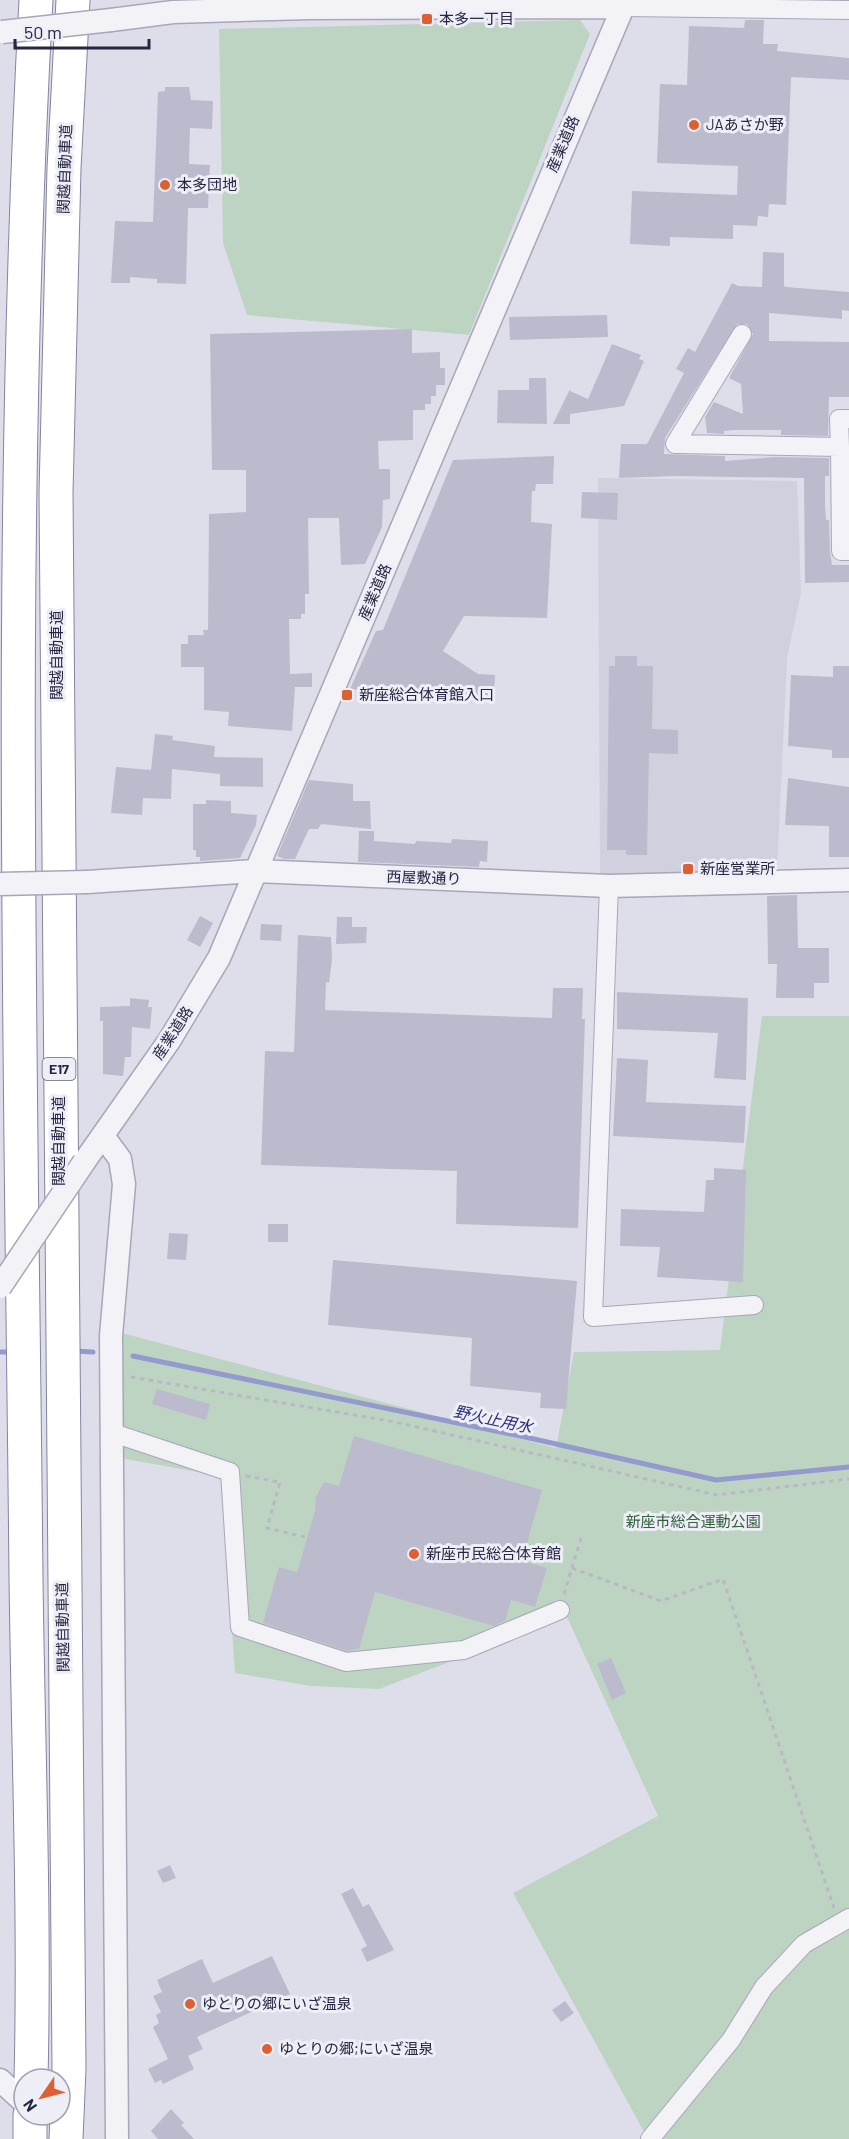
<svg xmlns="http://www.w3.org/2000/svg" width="849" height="2139" font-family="Barlow,'Noto Sans JP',sans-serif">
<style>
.built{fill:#d0d0df}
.green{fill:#bed4c2}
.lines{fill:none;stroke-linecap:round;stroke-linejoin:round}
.stream{stroke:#959ace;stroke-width:5}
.building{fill:#bbbbcd}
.minor-casing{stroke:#a7a7b8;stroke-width:20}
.tertiary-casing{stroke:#a7a7b8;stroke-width:25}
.motorway-casing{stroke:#8484a2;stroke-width:35}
.path{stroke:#b9b9c4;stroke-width:3;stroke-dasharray:4.5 4.5;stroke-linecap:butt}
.minor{stroke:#f2f2f7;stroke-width:18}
.tertiary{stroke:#f2f2f7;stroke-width:22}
.motorway{stroke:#fff;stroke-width:33}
.tertiary-bridge-casing{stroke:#a7a7b8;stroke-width:25;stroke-linecap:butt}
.tertiary-bridge{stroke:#f2f2f7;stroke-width:22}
.poi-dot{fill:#dd6035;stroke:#eeeef7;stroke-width:2}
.labels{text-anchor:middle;stroke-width:6;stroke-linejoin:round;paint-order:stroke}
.shield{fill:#eeeef7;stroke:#636278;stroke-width:1.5}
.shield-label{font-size:14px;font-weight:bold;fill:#272642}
.poi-label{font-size:15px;fill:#272642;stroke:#eeeef7;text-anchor:start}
.street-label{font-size:15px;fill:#272642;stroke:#eeeef7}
.park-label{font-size:15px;fill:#31603b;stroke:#eeeef7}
.water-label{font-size:16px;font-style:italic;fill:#2b2f7b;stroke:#eeeef7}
</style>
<rect width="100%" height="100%" fill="#dedeea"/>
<path class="built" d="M598,478L797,481L801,593L787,658L777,872L600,875Z"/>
<path class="green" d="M580,20L590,34L469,335L247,315L223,243L219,29Z
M762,1016H849V2139H648L513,1893L658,1816L567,1617L379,1689L311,1686L235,1673L221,1476L120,1458L122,1333L556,1448L574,1352L720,1350Z"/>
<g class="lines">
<path class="stream" d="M74,1351L93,1352
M0,1352H13
M133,1356L525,1437L716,1480L849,1467"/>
</g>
<path class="building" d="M745,20H764L763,44H778L777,51L849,58V80L791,77L786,205L769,204L768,217L758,216L757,226L733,225V239L670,237V246L630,244L632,191L737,195L738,166L657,163L660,84L687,85L689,26L744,28Z
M165,87H189L191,100L213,101L212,129L190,128L189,164L210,165L208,208H188L186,284L157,283V279L130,277V283H111L115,221L153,222L158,92L165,91Z
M763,252L784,253V286L786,287L849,292V311L842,310V319L769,313V341L849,342V397H829L828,436L781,435V430H733L724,431V434L707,433L705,417L714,402L743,414L741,384L729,378L753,334L747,324H737L665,438L664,454L725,456V461L776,457L829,458V476H825V505L826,520H829L830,552L832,565H849V582L805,583L804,478L675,476L619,478L621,444H647L684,373L676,369L688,348L695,352L732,283L738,286L762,287Z
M607,315L608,337L510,340L509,317Z
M412,329V353L440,352V368H445V385H436V396H431V404H425V410H413V440L378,441L379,469H390V499L383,500L382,527L365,564L341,565L339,518H308L309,594H305V614H301V619H289L290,674L312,673V687H295L292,731L228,726L229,712L204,710V667H181V644H188V635H204L203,630H208L209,514L246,512V470H212L210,334Z
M612,344L641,355L639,359L644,361L624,406L570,414V424H553L570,389V391L588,399Z
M529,378H546L547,424L497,423L498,390H529Z
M554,456L553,484H536L535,491H532L531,522L552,524L547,618L464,616L443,651L478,674L495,675L494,701L350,689L376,631L383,630L453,460Z
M582,492L618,493L617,520L581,518Z
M615,656H637V666H653L652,729L678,730V754L649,753L647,855H626V850H607L609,666H615Z
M833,666H849V758H832V750L788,746L791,675L833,677Z
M155,734L173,736L172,740L215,746L214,757L263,758V787L220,786V774L172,769L171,799L143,798L142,815L111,813L116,767L151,770Z
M788,778L849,787V857H829V826L785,825Z
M309,780L353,784V801H370L371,829L321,824L318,829H309L295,859H284L277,856Z
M206,800L231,801V813L257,815L256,825L240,858L200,861V857H196V850H193V804H206Z
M359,831H374V841L415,844L416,841L451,843L452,839L488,841L487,862L480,861L479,867L358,862Z
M797,895L798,948H829V983H814V998H776L777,964H768L767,896Z
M200,916L213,923L200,947L187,940Z
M337,917H352V927H367L366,943L336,944Z
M261,924L282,925L281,941L260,940Z
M298,935L331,937L332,959L329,983L326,982L325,1010L552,1018L553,988H583L582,1019H585L578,1228L456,1224L457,1171L261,1165L265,1051L294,1052Z
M617,992L748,998L746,1080L714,1078L718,1033L617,1029Z
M130,998L149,1000L148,1007H152L150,1029L132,1027L131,1057H125L123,1076L103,1074V1021H100V1007L130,1006Z
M617,1058L648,1060L646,1102L746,1106L744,1143L613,1136Z
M714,1168L746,1170L743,1282L657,1277L660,1247L620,1246L621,1209L704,1212L706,1180H714Z
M268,1224H288V1242H268Z
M169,1233L188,1234L186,1260L167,1259Z
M333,1260L577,1281L566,1409L540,1408L541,1393L470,1386L472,1338L328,1325Z
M157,1389L210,1404L206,1420L152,1404Z
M354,1436L542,1490L522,1561L547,1568L535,1607L511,1600L505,1621L494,1626L375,1592L359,1649L347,1651L263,1623L279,1567L297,1572L315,1511L316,1497L324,1482L339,1486Z
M611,1658L626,1693L612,1700L597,1664Z
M170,1865L176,1878L163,1883L157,1871Z
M353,1888L363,1907L369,1904L394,1950L367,1962L361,1949L367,1946L341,1894Z
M272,1956L290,1994L197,2037L203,2049L188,2056L194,2069L163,2084L161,2080L155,2083L148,2069L168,2059L153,2027L159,2023L156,2015L161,2012L153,1996L162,1992L157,1980L202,1959L213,1983Z
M565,2001L574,2013L561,2022L552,2010Z
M171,2109L184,2123L181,2125L194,2139H158L151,2131Z"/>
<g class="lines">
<defs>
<path id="minor" d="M623,7L849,10
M742,334L675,444L840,447L839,419H849
M840,447L841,551H849
M609,886L593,1317L754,1305
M110,1432L230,1472L240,1627L346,1662L464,1650L560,1610
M650,2139L731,2040L764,1987L804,1944L849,1918"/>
<path id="tertiary" d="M111,20L173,12L309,8L623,7
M87,882L255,871L609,886L849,880
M103,1136L120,1159L124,1184L111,1336L117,2139
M84,1162L169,1041L219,958L626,0
M0,2080L24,2102"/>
<path id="motorway" d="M31,2079C35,1912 28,1744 26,1577C21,1052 7,525 36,0
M30,2139V2115
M66,2139L69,2069L56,493L64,168L73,0"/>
</defs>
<use href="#minor" class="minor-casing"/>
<use href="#tertiary" class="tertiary-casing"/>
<use href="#motorway" class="motorway-casing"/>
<path class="path" d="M131,1377L395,1422L717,1495L849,1479
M246,1476L280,1482L267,1528L305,1537
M572,1568L661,1601L723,1579L834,1908
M564,1594L581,1538"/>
<use href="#minor" class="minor"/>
<use href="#tertiary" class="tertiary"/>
<use href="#motorway" class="motorway"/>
<defs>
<path id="tertiary-bridge" d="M2,32L111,20
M0,884L87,882
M0,1287L84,1162"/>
</defs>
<use href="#tertiary-bridge" class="tertiary-bridge-casing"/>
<use href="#tertiary-bridge" class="tertiary-bridge"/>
</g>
<g class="poi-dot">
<rect x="421" y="13" width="12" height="12" rx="3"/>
<circle cx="694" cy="125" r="6"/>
<circle cx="165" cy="185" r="6"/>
<rect x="341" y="689" width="12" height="12" rx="3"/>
<rect x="682" y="863" width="12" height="12" rx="3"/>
<circle cx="414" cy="1554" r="6"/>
<circle cx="190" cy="2004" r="6"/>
<circle cx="267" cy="2049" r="6"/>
</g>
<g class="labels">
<rect class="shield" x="42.5" y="1058" width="33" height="22" rx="4.5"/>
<g class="shield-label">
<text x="59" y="1074">E17</text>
</g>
<g class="poi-label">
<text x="439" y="24">本多一丁目</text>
<text x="706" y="130">JAあさか野</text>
<text x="177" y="190">本多団地</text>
<text x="359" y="700">新座総合体育館入口</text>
<text x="700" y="874">新座営業所</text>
<text x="426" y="1559">新座市民総合体育館</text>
<text x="202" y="2009">ゆとりの郷にいざ温泉</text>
<text x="279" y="2054">ゆとりの郷;にいざ温泉</text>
</g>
<g class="street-label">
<text transform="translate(563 144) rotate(-67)" y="5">産業道路</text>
<text transform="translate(65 169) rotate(-88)" y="5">関越自動車道</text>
<text transform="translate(375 592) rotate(-67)" y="5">産業道路</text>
<text transform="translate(57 655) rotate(-90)" y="5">関越自動車道</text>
<text transform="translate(424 878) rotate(2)" y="5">西屋敷通り</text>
<text transform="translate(173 1033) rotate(-57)" y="5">産業道路</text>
<text transform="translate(59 1141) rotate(-90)" y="5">関越自動車道</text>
<text transform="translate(63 1627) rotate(-91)" y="5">関越自動車道</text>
</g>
<g class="park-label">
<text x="693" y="1527">新座市総合運動公園</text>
</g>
<g class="water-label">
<text transform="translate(493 1419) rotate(12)" y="6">野火止用水</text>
</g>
</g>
<g transform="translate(42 2097) rotate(235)"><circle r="28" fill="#eeeef7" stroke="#9e9eaf" stroke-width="1.5"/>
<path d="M0-4.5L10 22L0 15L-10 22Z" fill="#dd6035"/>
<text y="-9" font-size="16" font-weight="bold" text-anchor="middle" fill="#272642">N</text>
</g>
<path d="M15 39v9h134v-9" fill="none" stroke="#272642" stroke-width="3"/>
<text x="24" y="39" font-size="18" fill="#272642" stroke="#eeeef7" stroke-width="4.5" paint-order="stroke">50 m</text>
</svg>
